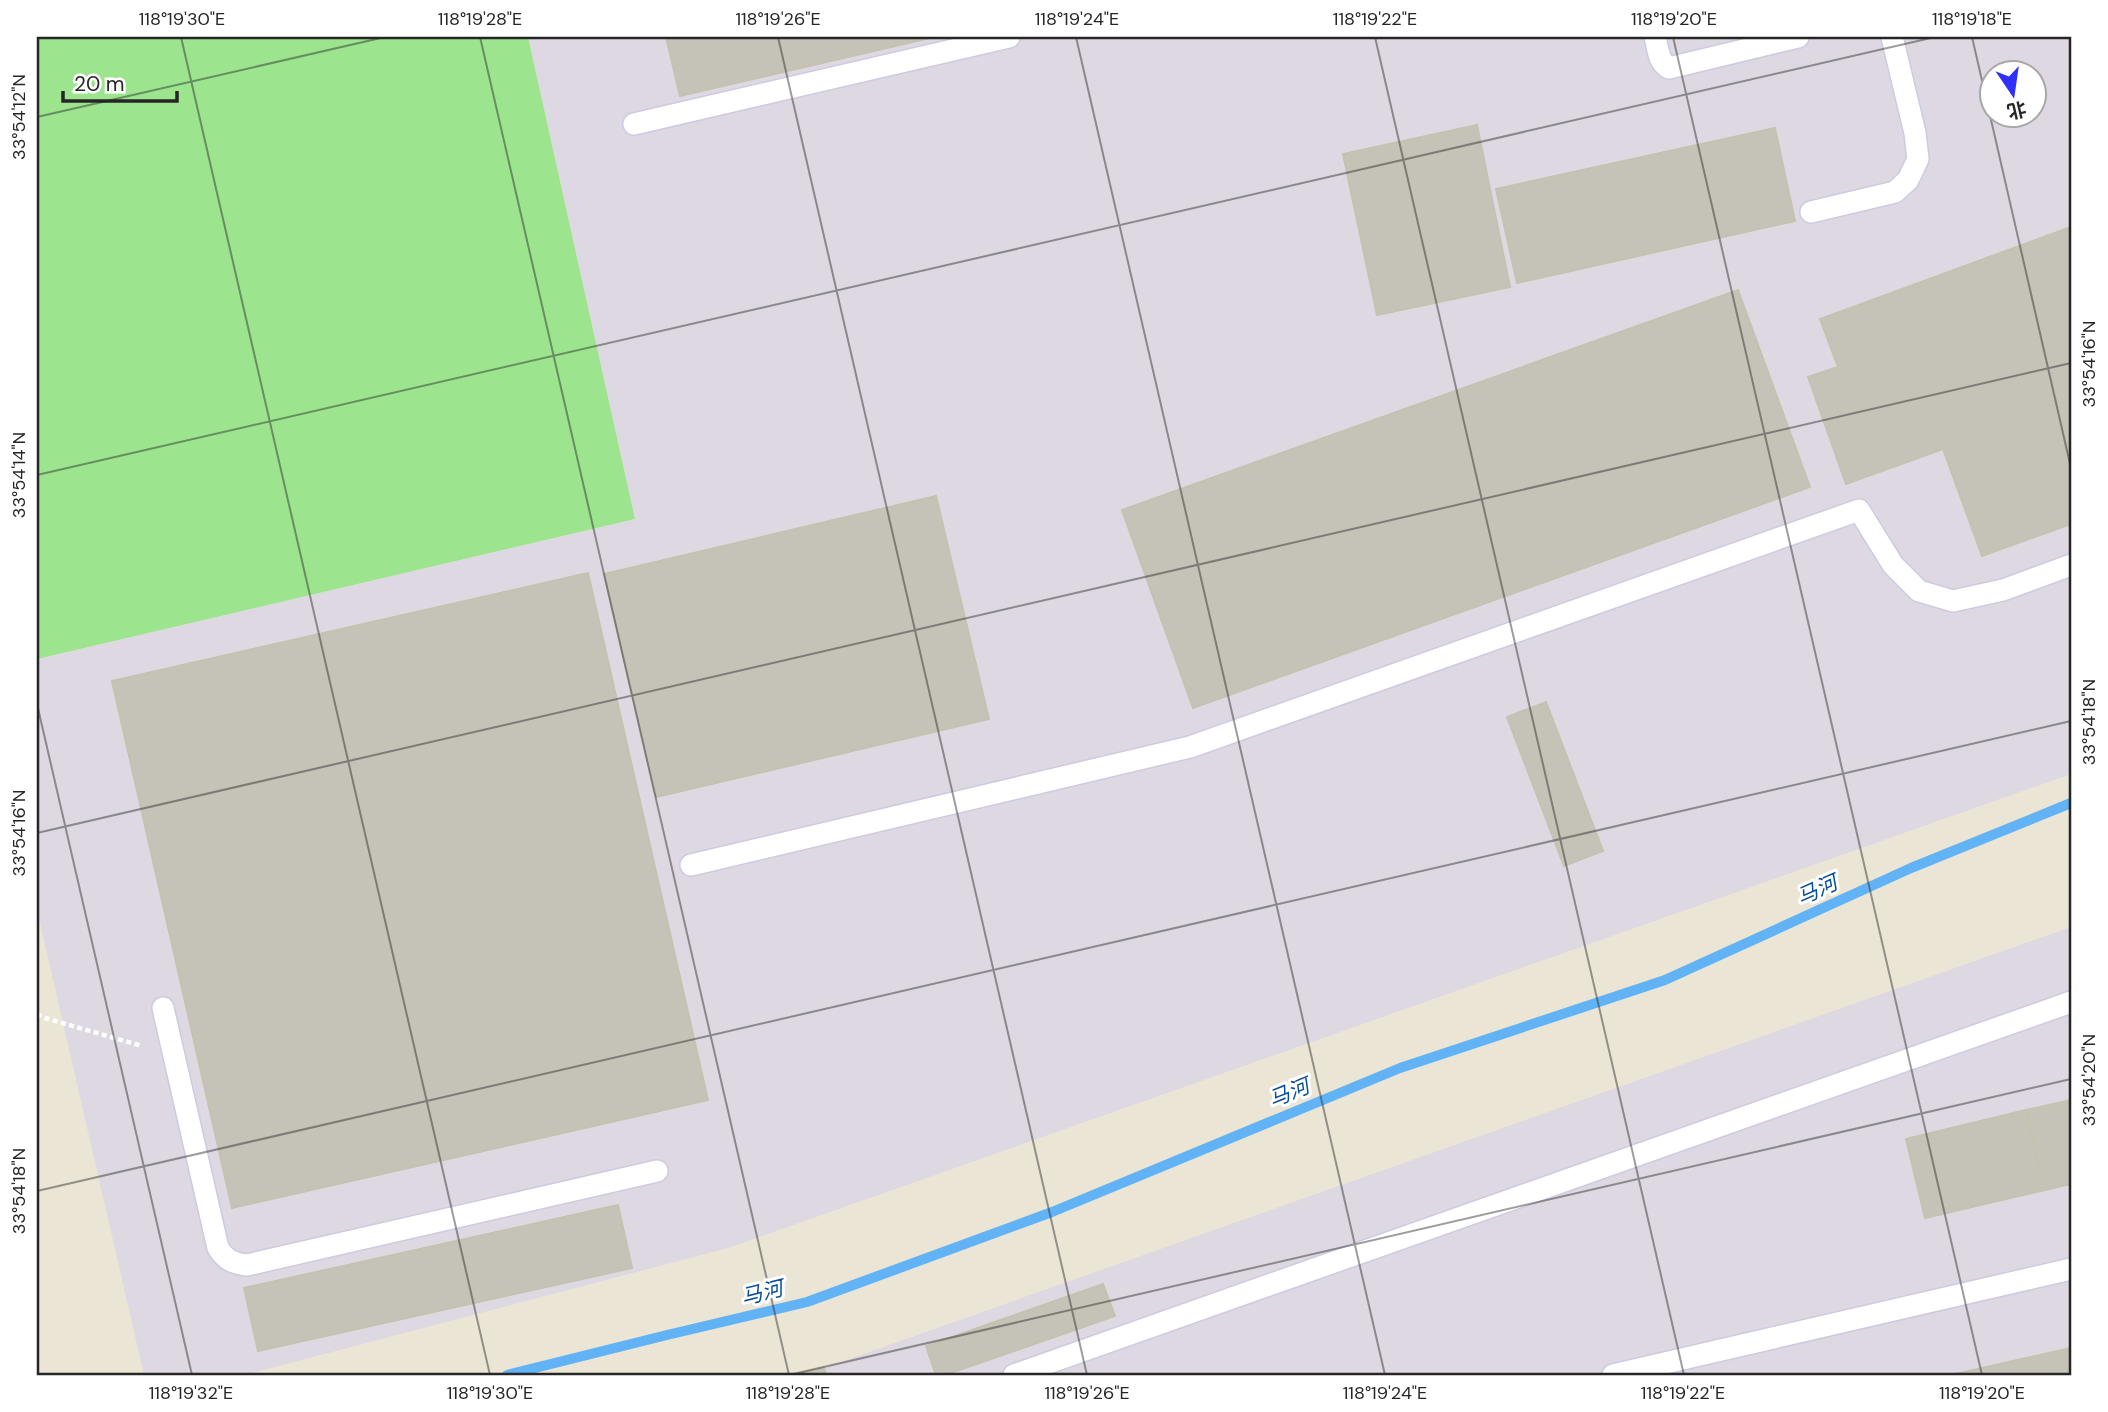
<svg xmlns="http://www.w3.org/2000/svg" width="2108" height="1412" font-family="'DM Sans','Noto Sans SC',sans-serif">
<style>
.industrial{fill:#ddd8e2;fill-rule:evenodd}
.green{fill:#9ce58e}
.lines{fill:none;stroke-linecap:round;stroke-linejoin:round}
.stream{stroke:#61b3f5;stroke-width:10}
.building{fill:#c5c2b7;stroke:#c5c2b0;stroke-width:2}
.service-casing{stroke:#cccce1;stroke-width:24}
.path{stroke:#fff;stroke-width:4.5;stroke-dasharray:5 3.5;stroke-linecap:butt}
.service{stroke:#fff;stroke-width:21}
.ticks{fill:none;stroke:#262626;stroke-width:2;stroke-opacity:0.45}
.labels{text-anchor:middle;stroke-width:6;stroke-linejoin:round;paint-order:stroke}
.water-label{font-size:21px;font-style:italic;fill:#064d9b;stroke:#fff}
.neatline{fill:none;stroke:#262626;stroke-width:2.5}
.ticks-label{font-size:18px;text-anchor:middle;fill:#262626}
</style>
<rect width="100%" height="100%" fill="#ebe5d6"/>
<path class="industrial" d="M528,37H2071V774L728,1248L244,1375H144L37,910V659L635,519ZM1993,74H2035V116H1993Z
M2071,927V1375H792L824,1368Z"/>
<path class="green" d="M37,37H528L635,519L37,659Z"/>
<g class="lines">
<path class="stream" d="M507,1375L667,1335L807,1302L1052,1212L1400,1068L1665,980L1911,868L2071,803"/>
</g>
<path class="building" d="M666,37H934L680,96Z
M1477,125L1510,287L1377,315L1343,154Z
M1775,128L1795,221L1517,283L1496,189Z
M2071,227V524L1982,556L1943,449L1846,484L1808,377L1838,367L1820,319Z
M1738,290L1810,487L1193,708L1122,510Z
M936,496L989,719L656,797L604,574Z
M588,573L708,1100L232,1208L112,681Z
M1546,702L1603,851L1564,866L1507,717Z
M2071,1100V1184L2045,1190L2026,1110Z
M2026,1110L2045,1190L1925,1218L1906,1139Z
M618,1205L632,1268L258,1351L244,1288Z
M1103,1284L1115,1316L945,1375H936L926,1346Z
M2071,1348V1375H1951Z
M824,1368L826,1375H792Z"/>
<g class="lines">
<defs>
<path id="service" d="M1655,37C1658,48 1658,62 1669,68L1798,37
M634,124L1009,37
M1811,212L1895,192L1908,180L1918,159L1915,133L1892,37
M691,865L1190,747L1859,510L1893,565L1919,591L1953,601L2003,590L2071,565
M163,1008L218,1248C226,1260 232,1263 247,1265L657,1171
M1014,1375L2071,1002
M1613,1375L2071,1269"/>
</defs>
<use href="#service" class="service-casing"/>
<path class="path" d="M37,1014L45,1018L142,1046"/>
<use href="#service" class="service"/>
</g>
<path class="ticks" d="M181,37L490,1375M480,37L789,1375M778,37L1087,1375M1076,37L1385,1375M1375,37L1684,1375M1673,37L1982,1375M1972,37L2071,468M37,117L385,37M37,475L1935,37M37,704L192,1375M37,833L2071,363M37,1191L2071,721M789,1375L2071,1079"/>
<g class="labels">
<g class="water-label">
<text transform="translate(1817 890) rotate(-24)" y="7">马河</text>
<text transform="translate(1289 1093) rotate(-22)" y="7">马河</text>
<text transform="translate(762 1293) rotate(-14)" y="7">马河</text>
</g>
</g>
<rect width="2108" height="1412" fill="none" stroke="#ffffff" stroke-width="77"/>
<g transform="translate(2013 94) rotate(167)"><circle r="33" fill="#ffffff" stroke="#a8a8a8" stroke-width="2"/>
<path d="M0-5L12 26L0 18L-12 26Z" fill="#2f30ff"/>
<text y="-10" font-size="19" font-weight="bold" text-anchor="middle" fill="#262626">北</text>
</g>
<path d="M63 91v10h114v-10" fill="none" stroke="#262626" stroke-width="3.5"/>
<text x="74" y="91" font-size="21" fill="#262626" stroke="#ffffff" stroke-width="5" paint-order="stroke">20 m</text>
<rect x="38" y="38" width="2032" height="1336" class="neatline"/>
<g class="ticks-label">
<text x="182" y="25">118°19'30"E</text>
<text x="480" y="25">118°19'28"E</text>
<text x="778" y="25">118°19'26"E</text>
<text x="1077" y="25">118°19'24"E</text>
<text x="1375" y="25">118°19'22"E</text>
<text x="1674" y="25">118°19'20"E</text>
<text x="1972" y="25">118°19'18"E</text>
<text transform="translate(19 117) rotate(-90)" y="6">33°54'12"N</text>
<text transform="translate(2089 364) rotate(-90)" y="6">33°54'16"N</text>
<text transform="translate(19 475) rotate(-90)" y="6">33°54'14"N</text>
<text transform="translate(2089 722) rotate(-90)" y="6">33°54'18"N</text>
<text transform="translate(19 833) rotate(-90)" y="6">33°54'16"N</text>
<text transform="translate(2089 1080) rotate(-90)" y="6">33°54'20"N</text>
<text transform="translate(19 1191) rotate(-90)" y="6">33°54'18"N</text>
<text x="191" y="1399">118°19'32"E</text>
<text x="490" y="1399">118°19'30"E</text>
<text x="788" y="1399">118°19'28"E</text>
<text x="1087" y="1399">118°19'26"E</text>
<text x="1385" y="1399">118°19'24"E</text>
<text x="1683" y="1399">118°19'22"E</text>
<text x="1982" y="1399">118°19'20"E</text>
</g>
</svg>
